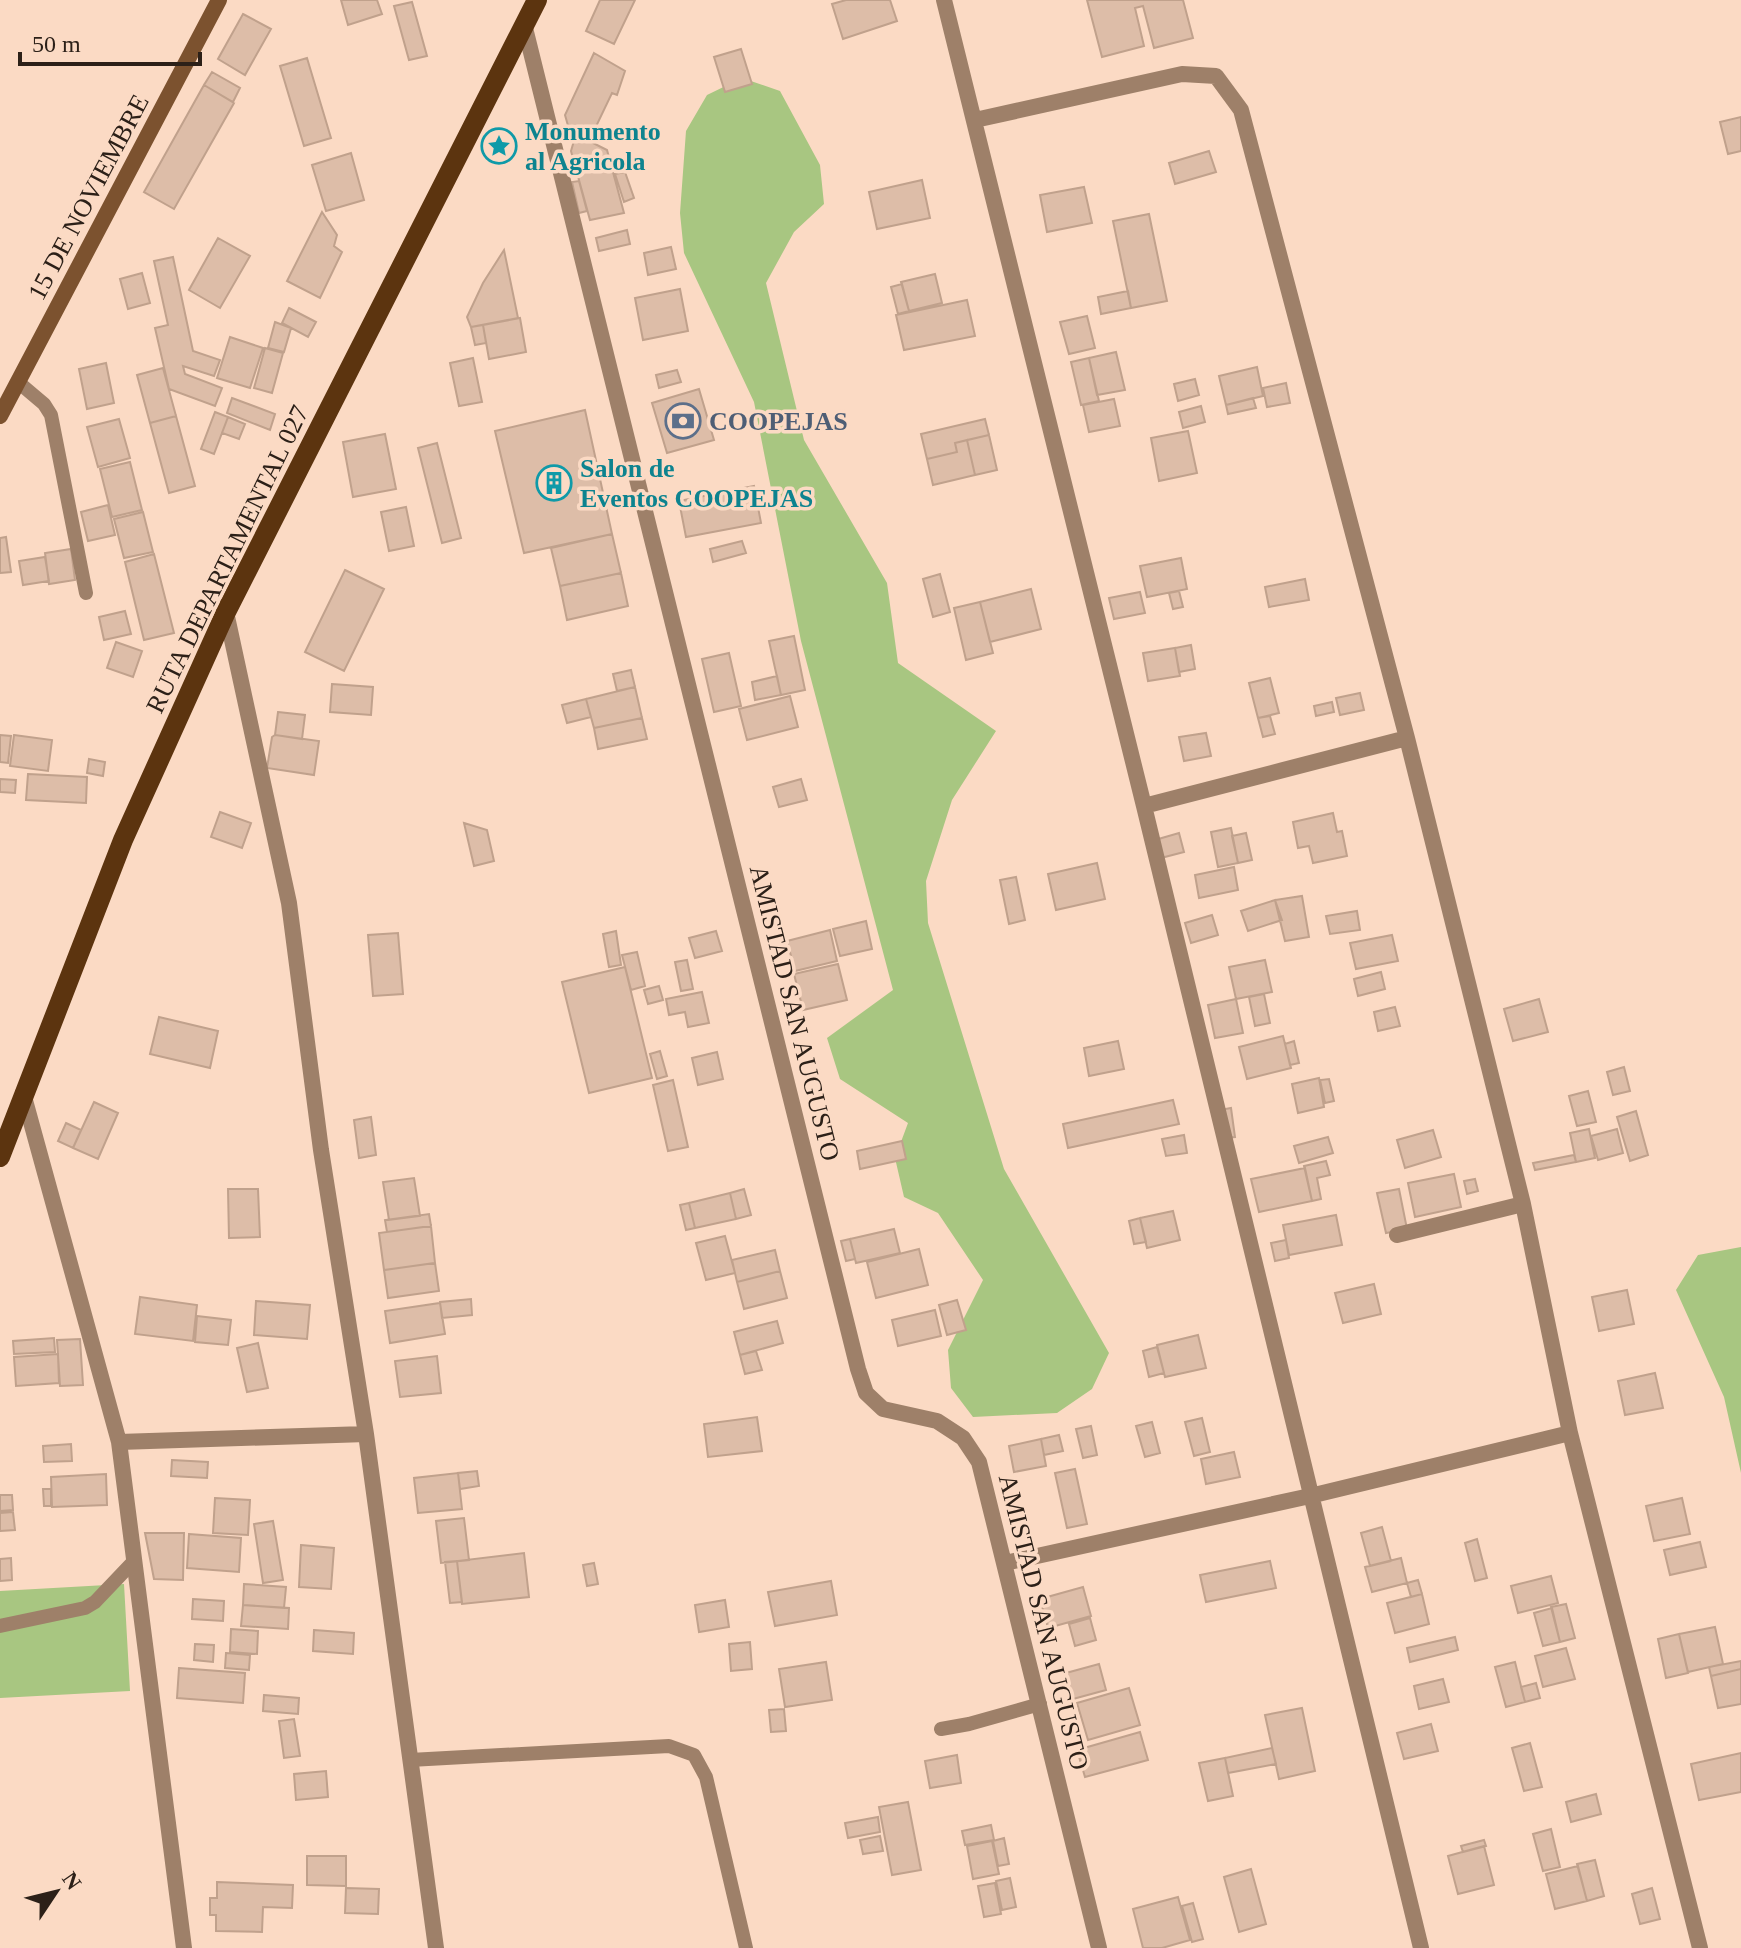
<svg xmlns="http://www.w3.org/2000/svg" width="1741" height="1948" font-family="'Times New Roman',serif">
<style>
.green{fill:#a8c681}
.building{fill:#ddbda8;stroke:#c0a18c;stroke-width:2}
.lines{fill:none;stroke-linecap:round;stroke-linejoin:round}
.lane{stroke:#9e8069;stroke-width:14}
.street{stroke:#9e8069;stroke-width:16}
.secondary{stroke:#7c522f;stroke-width:16}
.primary{stroke:#5c340f;stroke-width:20}
.labels{text-anchor:middle;stroke-width:7;stroke-linejoin:round;paint-order:stroke}
.culture-label{font-size:26px;font-weight:bold;fill:#0d838f;stroke:#fbdac4;text-anchor:start}
.street-label{font-size:26px;fill:#2c2018;stroke:#fbdac4}
.service-label{font-size:26px;font-weight:bold;fill:#4e5e75;stroke:#fbdac4;text-anchor:start}
</style>
<rect width="100%" height="100%" fill="#fbdac4"/>
<path class="green" d="M742,78L780,91L820,165L824,204L794,232L766,283L804,440L887,583L898,663L996,731L952,800L926,881L928,923L1004,1169L1109,1353L1092,1389L1057,1413L973,1417L951,1388L948,1350L983,1280L938,1213L904,1197L895,1158L908,1123L840,1079L827,1038L893,990L801,641L754,402L684,253L680,213L686,131L707,95Z
M1741,1247V1473L1724,1397L1676,1290L1698,1255Z
M124,1584L130,1691L0,1698V1591Z"/>
<path class="building" d="M341,0H377L382,14L348,25Z
M600,0H635L614,44L586,31Z
M846,0H890L897,21L843,39L832,4Z
M1087,0H1183L1193,38L1154,48L1143,6L1135,8L1144,46L1102,57Z
M412,2L427,56L409,60L394,6Z
M243,14L271,29L245,75L218,59Z
M741,49L752,84L725,92L714,57Z
M594,53L625,71L617,95L612,93L589,141L607,150L624,213L590,220L571,151L576,134L569,129L565,115Z
M307,58L331,138L304,146L280,66Z
M212,72L240,88L233,102L204,85Z
M204,85L234,103L174,209L144,192Z
M1741,117V151L1728,154L1720,122Z
M1209,151L1216,172L1175,184L1169,163Z
M351,153L364,200L326,211L312,165Z
M625,172L634,198L624,202L615,174Z
M922,180L930,218L877,229L869,192Z
M579,181L587,211L579,213L572,182Z
M1084,187L1092,223L1047,232L1040,195Z
M322,212L337,235L334,246L342,252L320,298L287,281Z
M1149,214L1167,301L1131,308L1113,221Z
M627,230L630,244L599,251L596,238Z
M218,238L250,256L220,308L189,290Z
M671,247L676,269L648,275L644,253Z
M504,250L518,318L471,327L467,317L483,283Z
M173,257L193,351L220,360L214,376L183,366L185,374L222,388L215,406L169,389L155,328L168,325L154,261Z
M142,273L150,303L128,309L120,279Z
M935,274L942,303L909,311L901,282Z
M902,284L909,311L898,314L891,287Z
M680,289L688,331L643,340L635,298Z
M1128,291L1131,308L1101,314L1098,297Z
M967,300L975,336L904,350L896,315Z
M289,308L316,322L308,337L282,323Z
M1087,316L1095,348L1069,354L1060,322Z
M520,318L526,352L489,359L483,325Z
M275,322L291,328L284,352L268,348Z
M483,325L486,343L475,345L471,327Z
M230,337L263,348L250,388L217,378Z
M265,348L283,353L272,393L254,388Z
M1116,352L1125,390L1097,395L1089,358Z
M473,358L482,402L459,406L450,363Z
M1089,358L1099,401L1081,405L1071,362Z
M106,363L114,403L87,409L79,369Z
M1257,367L1263,396L1226,405L1219,376Z
M163,368L176,416L150,423L137,375Z
M677,370L681,382L659,388L656,375Z
M1195,379L1199,395L1178,401L1174,384Z
M1286,383L1290,403L1267,407L1263,388Z
M699,389L714,440L667,453L652,403Z
M232,398L275,414L270,430L227,413Z
M1253,398L1256,408L1228,414L1226,405Z
M1114,399L1120,426L1089,432L1083,405Z
M1201,406L1205,422L1183,428L1179,412Z
M585,410L612,534L524,553L495,431Z
M215,412L228,417L214,454L201,449Z
M176,416L195,486L169,493L150,423Z
M228,417L245,424L239,439L222,433Z
M119,419L130,458L98,467L87,427Z
M985,419L989,435L955,443L957,452L927,459L921,434Z
M1188,431L1197,473L1159,481L1151,438Z
M385,434L396,489L353,497L343,442Z
M989,435L997,470L975,475L967,440Z
M967,440L975,475L933,485L927,459L957,452L955,443Z
M437,443L461,538L442,543L418,448Z
M130,462L142,510L112,517L100,469Z
M754,486L761,523L686,537L679,501Z
M108,505L115,535L88,541L81,512Z
M406,507L414,546L389,551L381,512Z
M143,512L153,552L124,558L114,519Z
M612,534L621,573L560,586L551,548Z
M6,537L11,572L0,573V538Z
M742,541L746,553L713,562L710,549Z
M71,549L75,580L49,584L45,553Z
M154,554L174,633L144,640L125,562Z
M45,557L49,581L23,585L19,561Z
M1181,558L1187,589L1147,597L1140,566Z
M345,570L384,589L344,671L305,652Z
M621,573L628,606L567,620L560,586Z
M940,574L950,612L933,617L923,579Z
M1305,579L1309,600L1269,607L1265,587Z
M1031,589L1041,629L990,642L980,602Z
M1179,591L1183,607L1173,609L1169,593Z
M1140,592L1145,613L1114,619L1109,598Z
M980,602L993,653L966,660L954,608Z
M125,611L131,634L104,640L99,617Z
M794,636L805,690L781,695L769,641Z
M116,642L142,651L133,677L107,668Z
M1191,645L1195,669L1179,672L1175,648Z
M1175,648L1180,676L1148,681L1143,653Z
M729,653L741,706L714,712L702,659Z
M631,670L635,687L617,691L613,674Z
M777,676L781,695L755,700L752,682Z
M1270,678L1279,713L1258,718L1249,683Z
M332,684L373,687L371,715L330,712Z
M635,687L642,718L594,728L586,699Z
M1360,693L1364,710L1340,715L1336,698Z
M790,696L798,727L747,740L739,709Z
M586,699L591,717L567,723L562,705Z
M1332,702L1334,712L1316,716L1314,706Z
M278,712L305,715L302,739L275,735Z
M1270,716L1275,734L1263,737L1258,718Z
M642,718L647,739L598,749L594,728Z
M1206,733L1211,756L1184,761L1179,737Z
M0,735L11,736L8,763L0,762Z
M14,735L52,740L48,771L10,766Z
M275,735L319,741L314,775L267,768L272,737Z
M89,759L105,762L103,776L87,773Z
M28,774L87,777L86,803L26,800Z
M0,779L16,780L15,793L0,792Z
M801,779L807,800L779,807L773,787Z
M220,812L251,823L242,848L211,837Z
M1333,813L1337,832L1342,831L1347,856L1313,863L1309,846L1298,848L1293,822Z
M464,823L487,830L494,861L474,866Z
M1231,828L1238,863L1218,867L1211,832Z
M1179,833L1184,852L1161,858L1155,840Z
M1246,833L1252,860L1238,863L1232,836Z
M1097,863L1105,899L1056,910L1048,874Z
M1234,867L1238,890L1199,898L1195,875Z
M1016,877L1025,920L1009,924L1000,880Z
M1302,896L1309,937L1285,941L1275,900Z
M1275,900L1282,920L1248,931L1241,911Z
M1357,911L1360,930L1330,934L1326,916Z
M1212,915L1218,935L1191,943L1185,923Z
M866,921L872,949L840,956L833,929Z
M830,930L837,961L795,971L787,941Z
M616,931L621,965L609,967L603,934Z
M716,931L722,951L695,958L689,938Z
M398,933L403,994L373,996L368,935Z
M1392,935L1398,961L1356,969L1350,943Z
M637,952L645,986L631,990L622,955Z
M687,960L693,989L681,991L675,962Z
M1265,960L1272,992L1236,999L1229,967Z
M838,964L847,1000L803,1010L794,974Z
M625,967L652,1078L589,1093L562,982Z
M1381,972L1385,989L1358,996L1354,979Z
M659,986L663,1000L648,1004L644,990Z
M702,992L709,1023L688,1027L685,1012L669,1015L666,999Z
M1264,994L1270,1023L1255,1026L1249,997Z
M1236,999L1243,1033L1215,1038L1208,1005Z
M1539,999L1548,1032L1513,1041L1504,1009Z
M1395,1007L1400,1026L1378,1031L1374,1012Z
M159,1017L218,1031L210,1068L150,1054Z
M1283,1036L1291,1068L1247,1079L1239,1047Z
M1118,1041L1124,1069L1089,1076L1084,1048Z
M1294,1041L1299,1063L1290,1065L1285,1044Z
M660,1051L667,1076L657,1079L650,1054Z
M717,1052L723,1079L698,1085L692,1058Z
M1624,1067L1630,1091L1613,1095L1607,1072Z
M1319,1078L1324,1107L1298,1113L1292,1084Z
M1329,1079L1334,1101L1325,1103L1320,1080Z
M673,1080L688,1147L668,1151L653,1085Z
M1588,1091L1596,1122L1577,1126L1569,1096Z
M1173,1100L1179,1124L1068,1148L1063,1124Z
M94,1102L118,1113L98,1159L73,1148Z
M1231,1108L1235,1137L1225,1138L1220,1110Z
M1636,1111L1648,1155L1630,1161L1617,1117Z
M371,1117L376,1155L359,1158L354,1120Z
M66,1123L81,1130L73,1148L58,1141Z
M1589,1129L1595,1158L1576,1162L1570,1133Z
M1617,1129L1623,1153L1598,1160L1591,1136Z
M1433,1130L1441,1157L1405,1168L1397,1140Z
M1184,1135L1187,1153L1166,1156L1162,1139Z
M1328,1137L1333,1153L1299,1163L1294,1146Z
M902,1141L906,1159L860,1169L857,1151Z
M1574,1155L1576,1162L1535,1170L1533,1163Z
M1326,1161L1330,1175L1317,1178L1321,1199L1312,1201L1304,1166Z
M1305,1168L1312,1201L1259,1212L1251,1179Z
M1454,1174L1461,1207L1415,1217L1408,1183Z
M414,1178L420,1216L389,1220L383,1182Z
M1475,1179L1478,1191L1467,1194L1464,1181Z
M228,1189H258L260,1237L229,1238Z
M744,1189L751,1215L736,1219L730,1193Z
M1399,1189L1407,1229L1386,1233L1377,1193Z
M730,1193L736,1219L695,1228L689,1203Z
M689,1203L695,1228L686,1230L680,1205Z
M1173,1211L1180,1240L1147,1248L1140,1218Z
M429,1214L431,1226L387,1232L385,1220Z
M1336,1215L1342,1245L1289,1255L1283,1225Z
M1140,1218L1146,1242L1134,1244L1129,1221Z
M431,1226L435,1263L384,1270L379,1233Z
M894,1229L900,1253L856,1263L850,1239Z
M725,1236L735,1273L706,1280L696,1243Z
M850,1239L855,1259L846,1261L841,1241Z
M1286,1240L1289,1258L1275,1261L1271,1243Z
M919,1249L928,1285L876,1298L867,1262Z
M775,1250L780,1271L737,1282L732,1260Z
M435,1263L439,1291L388,1298L384,1270Z
M780,1271L787,1298L744,1309L737,1282Z
M1374,1284L1381,1314L1343,1323L1335,1293Z
M1627,1290L1634,1324L1599,1331L1592,1297Z
M140,1297L197,1305L193,1341L135,1334Z
M471,1299L472,1315L442,1318L440,1302Z
M957,1300L966,1330L947,1335L939,1305Z
M256,1301L310,1305L307,1339L254,1335Z
M440,1303L445,1334L390,1343L385,1311Z
M935,1310L941,1336L898,1346L892,1320Z
M197,1316L231,1320L228,1345L195,1342Z
M777,1321L783,1343L740,1355L734,1332Z
M1198,1335L1206,1368L1165,1377L1157,1345Z
M54,1338L55,1352L14,1354L13,1341Z
M80,1339L83,1385L60,1386L57,1340Z
M258,1343L268,1388L247,1392L237,1348Z
M1157,1347L1164,1373L1149,1377L1143,1351Z
M756,1351L762,1370L745,1374L740,1355Z
M58,1354L59,1383L16,1386L14,1357Z
M437,1356L441,1393L400,1397L395,1361Z
M1655,1373L1663,1408L1625,1415L1618,1381Z
M757,1417L762,1451L708,1457L704,1424Z
M1202,1418L1210,1452L1194,1456L1185,1422Z
M1152,1422L1160,1453L1145,1457L1136,1426Z
M1091,1426L1097,1455L1083,1458L1076,1429Z
M1059,1435L1063,1451L1044,1455L1041,1439Z
M1041,1439L1046,1466L1014,1472L1009,1446Z
M71,1444L72,1461L44,1462L43,1446Z
M1234,1452L1240,1477L1206,1484L1201,1459Z
M172,1460L208,1462L207,1478L171,1476Z
M1075,1469L1087,1524L1067,1528L1055,1473Z
M477,1471L479,1486L460,1489L458,1473Z
M458,1473L462,1509L418,1513L414,1478Z
M106,1474L107,1505L52,1507L51,1477Z
M43,1489H51V1506H44Z
M0,1495H12L13,1510L0,1511Z
M215,1498L250,1500L248,1535L213,1533Z
M1682,1498L1690,1534L1654,1541L1646,1506Z
M13,1512L15,1530L0,1531V1513Z
M464,1518L469,1560L441,1563L436,1521Z
M273,1521L283,1580L263,1583L254,1524Z
M1382,1527L1391,1561L1370,1566L1361,1533Z
M145,1533H184L183,1580L154,1579Z
M189,1534L241,1538L239,1572L187,1568Z
M1477,1539L1487,1578L1475,1581L1465,1543Z
M1700,1542L1706,1567L1670,1575L1664,1550Z
M301,1545L334,1548L331,1589L299,1587Z
M524,1553L529,1597L462,1604L457,1561Z
M11,1558L12,1580L0,1581V1559Z
M1401,1558L1407,1583L1372,1592L1365,1567Z
M457,1561L462,1602L450,1603L445,1562Z
M1270,1561L1276,1588L1206,1602L1200,1575Z
M594,1563L598,1584L587,1586L583,1565Z
M1551,1576L1558,1603L1518,1613L1511,1586Z
M1418,1580L1422,1594L1411,1597L1407,1583Z
M831,1581L837,1615L775,1626L768,1592Z
M244,1584L286,1587L284,1608L243,1605Z
M1083,1587L1091,1616L1048,1628L1040,1599Z
M1422,1594L1429,1624L1395,1633L1387,1603Z
M193,1599L224,1601L223,1621L192,1619Z
M725,1600L729,1627L699,1632L695,1605Z
M1566,1604L1575,1638L1560,1642L1551,1607Z
M243,1605L289,1608L288,1629L241,1626Z
M1552,1608L1560,1642L1543,1646L1534,1613Z
M1090,1618L1096,1640L1075,1646L1069,1624Z
M1715,1627L1723,1664L1688,1672L1679,1634Z
M231,1629L258,1631L257,1654L230,1652Z
M314,1630L354,1633L353,1654L313,1651Z
M1679,1634L1688,1673L1666,1678L1658,1639Z
M1455,1637L1458,1650L1410,1662L1407,1648Z
M750,1642L752,1669L731,1671L729,1644Z
M195,1644L214,1645L213,1662L194,1660Z
M1566,1648L1575,1679L1543,1687L1535,1656Z
M226,1653L250,1655L249,1670L225,1668Z
M1741,1661V1669L1711,1676L1709,1667Z
M826,1662L832,1700L785,1707L779,1669Z
M1515,1662L1525,1702L1506,1707L1495,1667Z
M1099,1664L1106,1690L1073,1699L1066,1673Z
M179,1668L245,1673L243,1703L177,1698Z
M1741,1669V1704L1718,1708L1711,1676Z
M1443,1679L1449,1702L1419,1709L1414,1686Z
M1536,1683L1540,1698L1525,1702L1521,1687Z
M1129,1688L1140,1725L1088,1740L1077,1703Z
M264,1695L299,1698L298,1714L263,1711Z
M1302,1708L1315,1771L1279,1779L1265,1715Z
M784,1709L786,1731L771,1732L769,1710Z
M294,1719L300,1756L284,1758L279,1721Z
M1431,1724L1438,1751L1404,1759L1397,1733Z
M1140,1732L1148,1760L1085,1777L1077,1750Z
M1530,1743L1542,1787L1524,1791L1512,1748Z
M1272,1748L1276,1764L1228,1773L1225,1758Z
M1741,1753V1792L1699,1800L1691,1764Z
M957,1755L961,1783L930,1788L925,1761Z
M1225,1758L1233,1796L1208,1801L1199,1763Z
M326,1771L328,1797L296,1800L294,1774Z
M1596,1794L1601,1814L1571,1822L1566,1802Z
M908,1802L921,1870L892,1875L879,1807Z
M878,1817L880,1832L848,1838L845,1823Z
M991,1825L994,1840L965,1845L962,1831Z
M1551,1829L1560,1867L1543,1871L1533,1834Z
M880,1836L883,1851L863,1854L860,1840Z
M1004,1838L1009,1864L998,1866L993,1841Z
M1484,1840L1486,1846L1463,1852L1461,1846Z
M992,1841L999,1874L973,1879L967,1846Z
M1484,1846L1494,1885L1458,1894L1448,1856Z
M307,1856H346V1886L307,1885Z
M1595,1860L1604,1896L1587,1901L1577,1864Z
M1578,1866L1587,1901L1555,1909L1546,1874Z
M1251,1869L1266,1924L1239,1932L1224,1877Z
M1010,1878L1016,1907L1002,1910L996,1881Z
M217,1882L293,1885L292,1908L263,1907L262,1932L216,1931V1915H210V1898H217Z
M995,1883L1001,1914L984,1917L978,1886Z
M346,1888L379,1889L378,1914L345,1913Z
M1652,1888L1660,1919L1640,1924L1632,1894Z
M1178,1897L1190,1940L1162,1948H1143L1133,1909Z
M1193,1903L1203,1939L1192,1942L1182,1906Z"/>
<g class="lines">
<path class="lane" d="M18,382L44,404L51,415L86,593
M0,1626L85,1608L95,1602L134,1561
M941,1729L969,1724L1040,1704
M410,1760L669,1746L694,1755L706,1777L746,1948"/>
<path class="street" d="M944,0L1144,806L1421,1948
M524,24L858,1369L866,1393L883,1409L937,1421L963,1438L979,1462L1099,1948
M975,120L1182,74L1216,76L1241,110L1407,738L1523,1204L1570,1433L1700,1948
M226,612L289,903L321,1150L366,1434L436,1948
M1144,806L1407,738
M23,1093L119,1442L184,1948
M1397,1235L1523,1204
M119,1442L366,1434
M1005,1563L1310,1496L1570,1433"/>
<path class="secondary" d="M0,416L219,0"/>
<path class="primary" d="M0,1157L123,840L226,612L537,0"/>
</g>
<defs>
<symbol id="sight-ring" viewBox="-11 -11 22 22"><circle r="9.5" fill="#fbdac4" stroke="#0f9aa8" stroke-width="1.5"/><path d="M0-6L1.8-2.2L6-1.7L2.9 1.2L3.7 5.4L0 3.3L-3.7 5.4L-2.9 1.2L-6-1.7L-1.8-2.2Z" fill="#0f9aa8"/></symbol>
<symbol id="bank-ring" viewBox="-11 -11 22 22"><circle r="9.5" fill="#fbdac4" stroke="#5c6f8a" stroke-width="1.5"/><path d="M-6-4H6V4H-6ZM0-2.3a2.3 2.3 0 1 0 0 4.6a2.3 2.3 0 1 0 0-4.6Z" fill="#5c6f8a"/></symbol>
<symbol id="building-ring" viewBox="-11 -11 22 22"><circle r="9.5" fill="#fbdac4" stroke="#0f9aa8" stroke-width="1.5"/><path d="M-4-6H4V6H1V3H-1V6H-4ZM-2.5-4.3h1.7v1.8h-1.7ZM.8-4.3h1.7v1.8H.8ZM-2.5-1h1.7V.8h-1.7ZM.8-1h1.7V.8H.8Z" fill="#0f9aa8"/></symbol>
</defs>
<g fill-rule="evenodd">
<use href="#sight-ring" x="479" y="126" width="40" height="40"/>
<use href="#bank-ring" x="663" y="401" width="40" height="40"/>
<use href="#building-ring" x="534" y="463" width="40" height="40"/>
</g>
<g class="labels">
<g class="culture-label">
<text x="525" y="140">Monumento<tspan x="525" dy="30">al Agricola</tspan></text>
<text x="580" y="477">Salon de<tspan x="580" dy="30">Eventos COOPEJAS</tspan></text>
</g>
<g class="street-label">
<text transform="translate(88 197) rotate(-62)" y="9">15 DE NOVIEMBRE</text>
<text transform="translate(227 559) rotate(-64)" y="9">RUTA DEPARTAMENTAL 027</text>
<text transform="translate(795 1013) rotate(76)" y="9">AMISTAD SAN AUGUSTO</text>
<text transform="translate(1044 1622) rotate(76)" y="9">AMISTAD SAN AUGUSTO</text>
</g>
<g class="service-label">
<text x="709" y="430">COOPEJAS</text>
</g>
</g>
<g transform="translate(56 1892) rotate(55)" stroke="#fbdac4" stroke-width="6" paint-order="stroke">
<path d="M0-6L14 30L0 20L-14 30Z" fill="#2c2018"/>
<text y="-12" font-size="22" font-weight="bold" text-anchor="middle" fill="#2c2018">N</text>
</g>
<path d="M20 52v12h180v-12" fill="none" stroke="#2c2018" stroke-width="4"/>
<text x="32" y="52" font-size="24" fill="#2c2018" stroke="#fbdac4" stroke-width="6" paint-order="stroke">50 m</text>
</svg>
